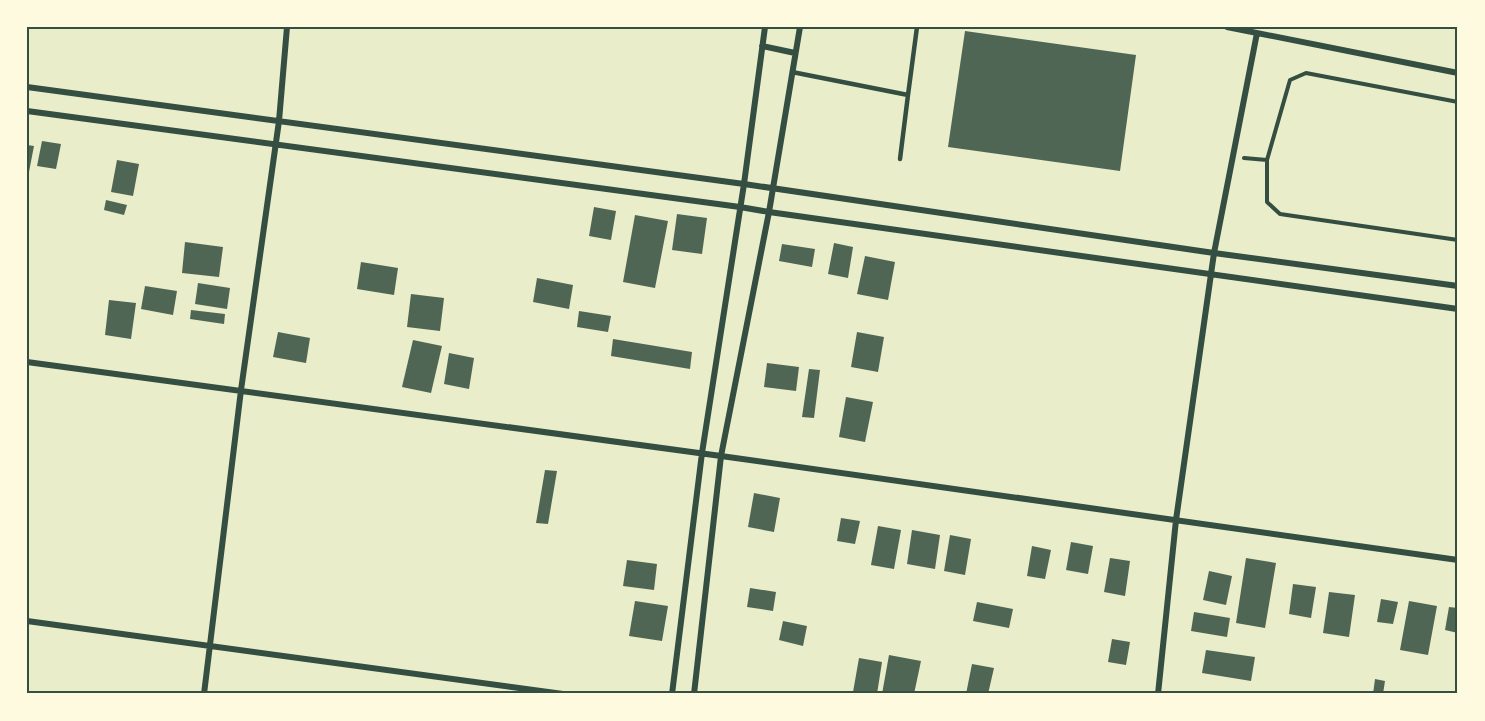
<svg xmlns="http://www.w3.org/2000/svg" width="1485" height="721" font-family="'Open Sans',sans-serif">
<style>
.building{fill:#4f6655}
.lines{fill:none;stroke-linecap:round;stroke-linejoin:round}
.path{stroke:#344e41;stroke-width:4}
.service{stroke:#344e41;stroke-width:4.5}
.minor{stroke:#344e41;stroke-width:6}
.neatline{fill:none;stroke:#344e41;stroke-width:2}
</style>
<rect width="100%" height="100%" fill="#e9edc9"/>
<path class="building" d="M965,31L1136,55L1120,171L948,147Z
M42,141L61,144L56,169L37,166Z
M27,145L34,146L28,177H27Z
M117,160L139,164L133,196L111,192Z
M106,200L127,205L124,215L104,210Z
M594,207L616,211L611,240L589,236Z
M677,214L707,218L702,254L672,250Z
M635,215L668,221L655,288L623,282Z
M185,242L223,247L219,277L182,273Z
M834,243L853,247L848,278L828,274Z
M782,244L815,249L812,267L779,261Z
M865,256L895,262L888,300L857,294Z
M361,262L398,268L394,295L357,289Z
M537,278L573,285L569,309L533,302Z
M198,283L230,288L227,309L195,304Z
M145,286L177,291L173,315L141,309Z
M411,294L444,298L440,331L407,327Z
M109,300L136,303L131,339L105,335Z
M191,310L225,314L224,324L190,319Z
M579,311L611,316L608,332L577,327Z
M278,332L310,338L306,363L273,357Z
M857,332L884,337L878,372L851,367Z
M613,339L692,352L690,369L611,356Z
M413,340L442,346L431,393L402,387Z
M449,353L474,358L469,389L444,384Z
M767,363L799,367L796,391L764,387Z
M809,369L820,370L814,418L802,417Z
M846,397L873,402L865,442L839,437Z
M545,470L557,471L548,524L536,523Z
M754,493L780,498L774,532L748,527Z
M841,518L860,521L855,544L837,541Z
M878,526L901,530L894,569L871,565Z
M912,530L940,535L935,569L907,564Z
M950,535L971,539L965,575L944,571Z
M1071,542L1093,546L1088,574L1066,570Z
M1032,546L1051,550L1045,579L1027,576Z
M1110,558L1130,561L1125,596L1104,592Z
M1246,558L1276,563L1265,628L1236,623Z
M627,560L657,564L654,590L623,586Z
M1209,571L1232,576L1226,605L1203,600Z
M1293,584L1316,587L1311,618L1289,614Z
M750,588L776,592L773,611L747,607Z
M1329,592L1355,595L1349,637L1323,633Z
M1381,599L1398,602L1393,624L1377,622Z
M635,601L668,606L662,641L629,636Z
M1409,601L1437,606L1428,655L1400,650Z
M977,602L1013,609L1009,628L973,621Z
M1449,607L1458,608V633L1445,630Z
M1194,612L1230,618L1227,637L1191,631Z
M783,621L807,626L803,646L779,640Z
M1112,639L1130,642L1126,665L1108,662Z
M1206,650L1255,657L1251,681L1202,673Z
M889,655L921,661L914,694H882Z
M859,658L882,662L877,694H866L853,692Z
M972,664L994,668L988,694H966Z
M1375,679L1385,681L1383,694H1373Z"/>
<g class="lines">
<path class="path" d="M1458,102L1306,73L1290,80L1267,160V202L1280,214L1458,240
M1244,158L1267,160"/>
<path class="service" d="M792,72L908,95L917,27
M900,159L908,95"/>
<path class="minor" d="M1227,27L1458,73
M762,46L795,53
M27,87L744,184L1214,253L1458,286
M27,111L740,207L769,212L1458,309
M27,362L721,456L1458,560
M27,621L563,694
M204,694L241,390L279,121L287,27
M672,694L702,453L744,184L765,27
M694,694L721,456L769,212L800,27
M1158,694L1176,520L1214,253L1257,33"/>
</g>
<rect width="1485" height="721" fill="none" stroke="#fefae0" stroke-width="57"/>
<rect x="28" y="28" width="1428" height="664" class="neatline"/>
</svg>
